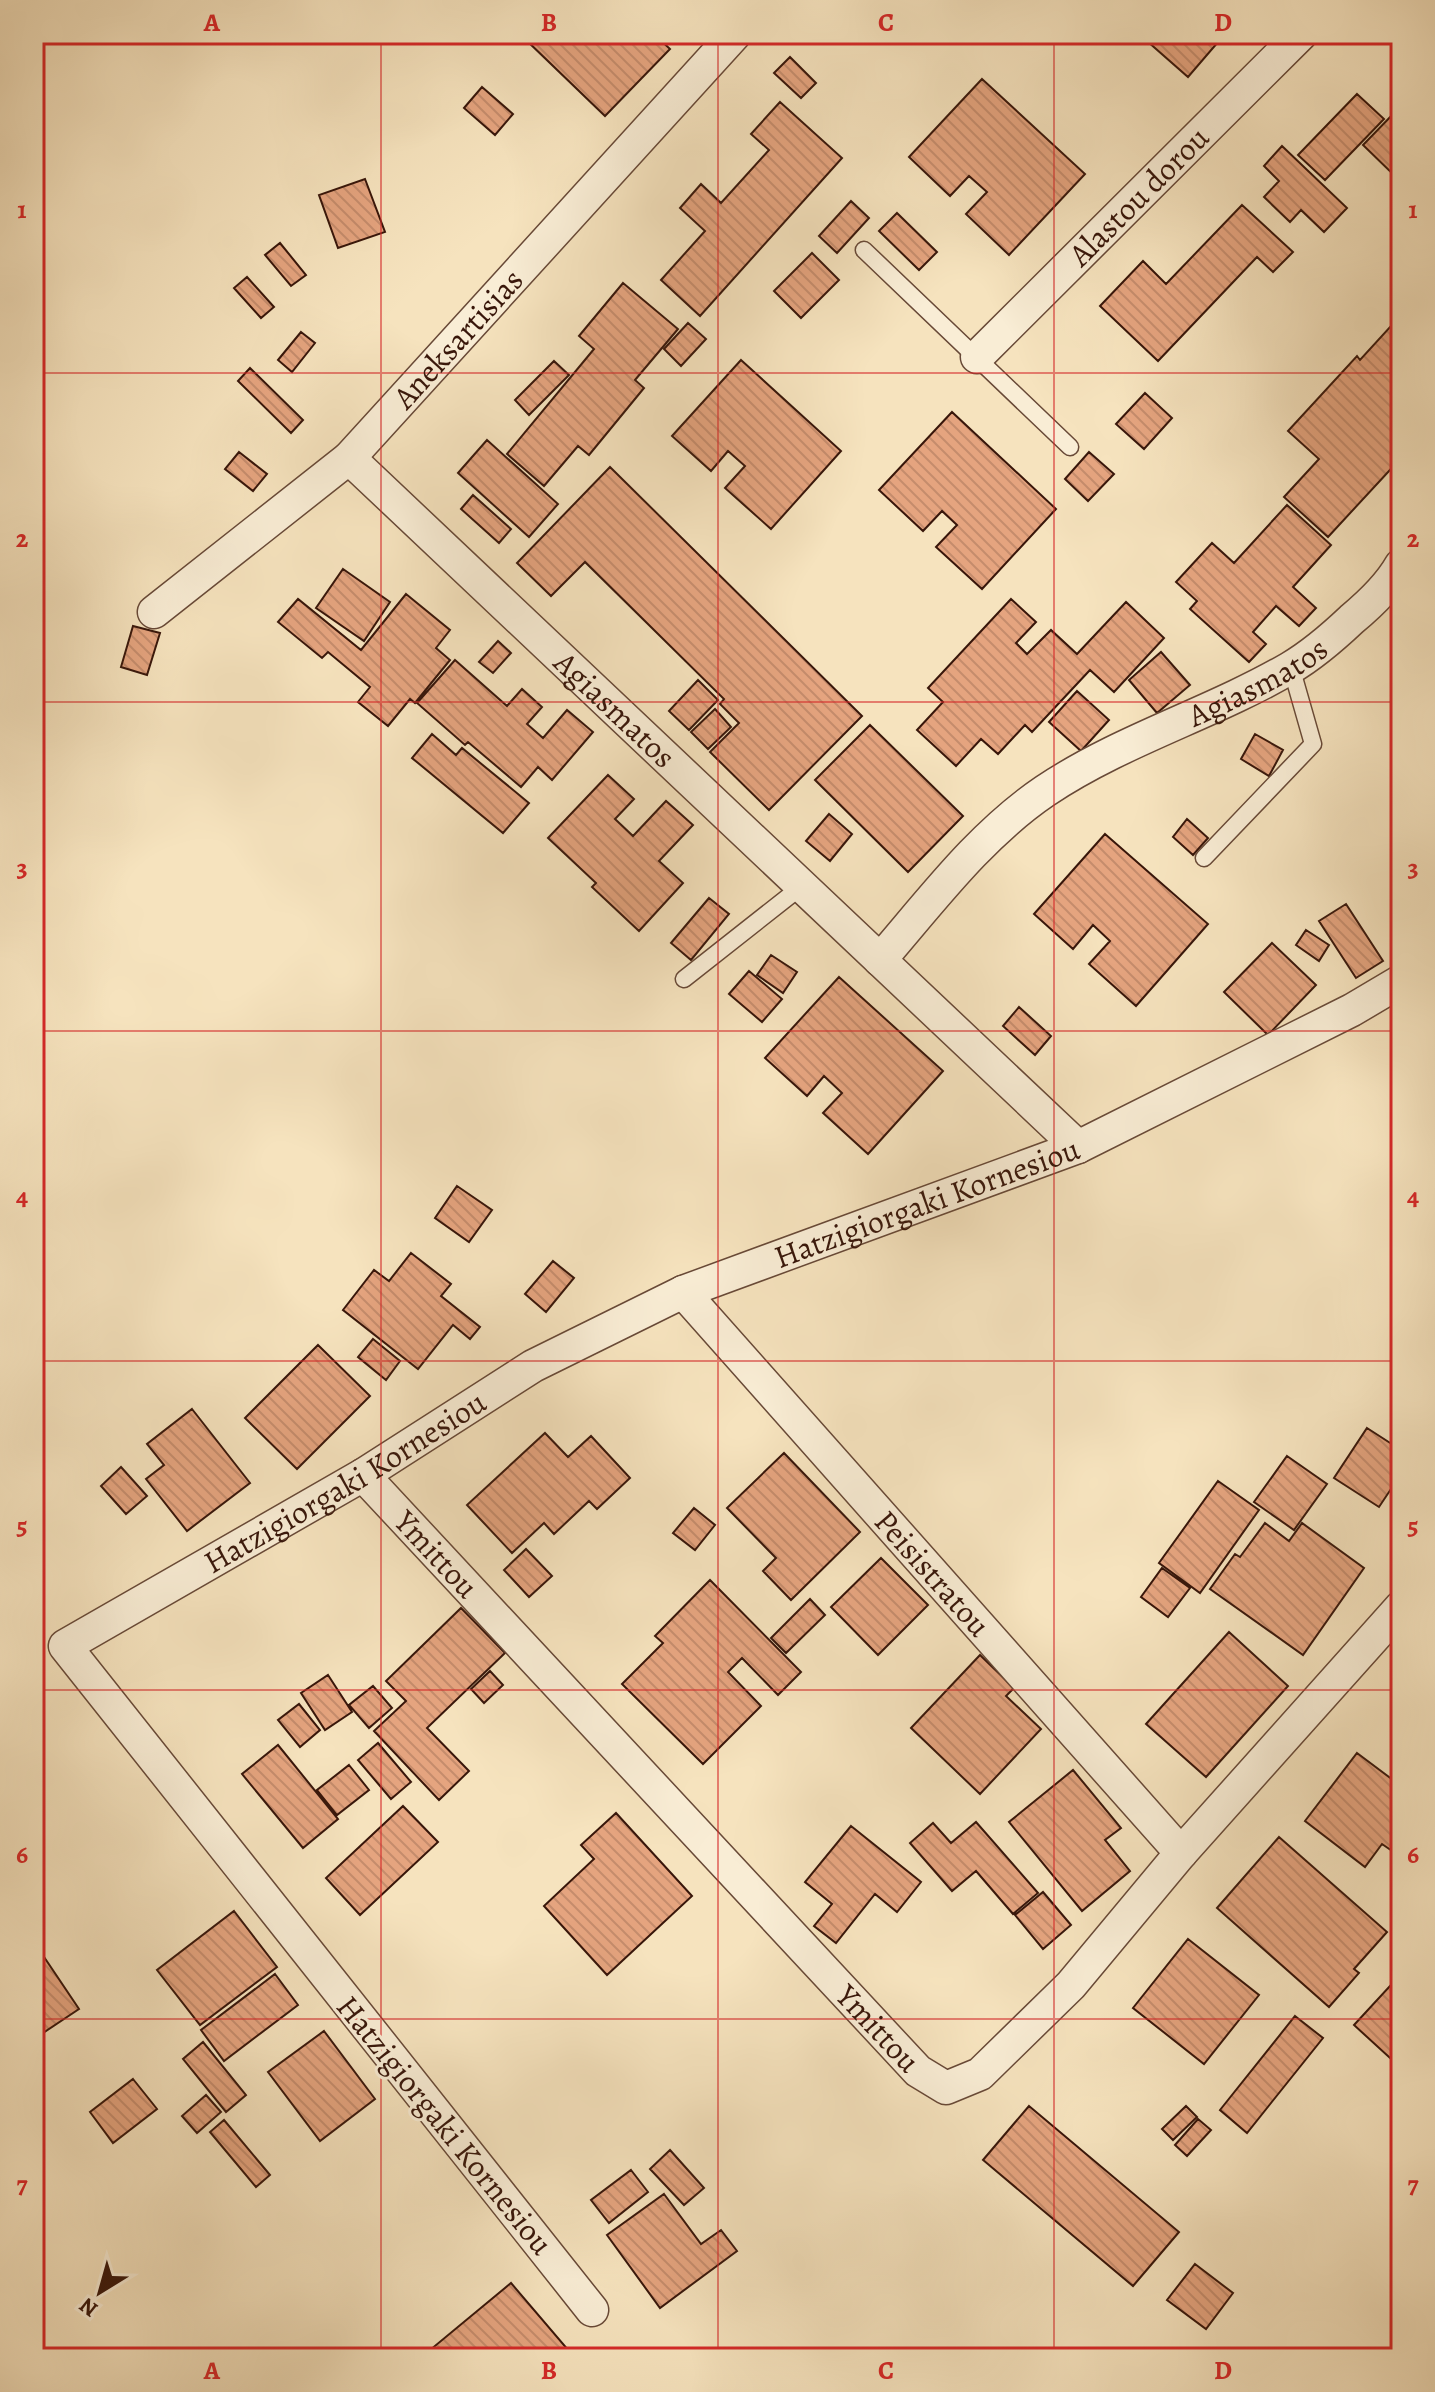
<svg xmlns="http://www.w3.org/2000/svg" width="1435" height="2392" font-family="Alegreya,serif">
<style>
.building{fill:url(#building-back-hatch);stroke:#38160a;stroke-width:2}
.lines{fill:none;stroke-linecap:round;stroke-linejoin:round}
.service-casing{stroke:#684937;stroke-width:19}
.minor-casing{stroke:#684937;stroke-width:35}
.service{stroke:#f9edd5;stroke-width:16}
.minor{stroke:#f9edd5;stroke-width:32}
.grid{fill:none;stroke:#d62828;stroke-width:2;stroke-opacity:0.55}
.labels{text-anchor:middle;stroke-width:6;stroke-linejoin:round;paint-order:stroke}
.street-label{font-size:32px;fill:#38160a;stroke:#f9edd5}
.neatline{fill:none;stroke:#d62828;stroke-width:3}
.grid-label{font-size:26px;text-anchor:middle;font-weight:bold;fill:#d62828}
</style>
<defs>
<pattern id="building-back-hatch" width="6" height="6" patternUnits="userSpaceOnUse" patternTransform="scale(2)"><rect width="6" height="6" fill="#e5a47f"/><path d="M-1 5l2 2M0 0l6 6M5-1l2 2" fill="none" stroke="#c58c6c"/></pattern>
</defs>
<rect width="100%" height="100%" fill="#f6e3be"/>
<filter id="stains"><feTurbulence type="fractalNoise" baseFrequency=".0025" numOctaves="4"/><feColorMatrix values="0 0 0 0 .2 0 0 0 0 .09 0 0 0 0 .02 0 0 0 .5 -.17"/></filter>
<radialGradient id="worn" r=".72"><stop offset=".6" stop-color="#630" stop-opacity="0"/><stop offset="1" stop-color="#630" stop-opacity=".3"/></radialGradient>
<path class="building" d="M525,34H654L670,49L605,116L523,37Z
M1139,34H1225L1188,77Z
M790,57L816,83L801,98L774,73Z
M982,79L1085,174L1009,255L966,214L987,192L969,176L950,196L909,157Z
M482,87L513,114L495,135L464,108Z
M1357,94L1384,119L1325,180L1298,155Z
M780,102L842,158L700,316L661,280L705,231L680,208L701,184L721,203L769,150L751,134Z
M1397,110L1401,114L1399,180L1363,145Z
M1282,146L1347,208L1324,232L1301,210L1290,222L1264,197L1279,181L1264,166Z
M365,179L385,232L338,248L319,195Z
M851,201L869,218L837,253L819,236Z
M1242,205L1293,252L1273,272L1257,257L1158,361L1100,306L1143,261L1166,284Z
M897,213L937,252L919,270L879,231Z
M280,243L306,275L291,286L265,255Z
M812,253L839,280L801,318L774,291Z
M247,277L274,307L261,318L234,288Z
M623,283L678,329L635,380L644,388L589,455L578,446L544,486L507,454L594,349L579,336Z
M1401,315V458L1328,537L1284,497L1319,459L1288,431L1357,356L1360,360Z
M688,323L706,339L681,366L664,349Z
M301,332L315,343L292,372L278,360Z
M741,360L841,451L771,529L725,488L745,466L728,451L711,471L672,436Z
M554,361L569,375L529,415L515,400Z
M250,368L303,420L291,433L238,381Z
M1145,393L1172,418L1144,449L1116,424Z
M952,412L1056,509L982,589L936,547L957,525L942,511L923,531L879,490Z
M487,440L558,504L529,537L458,473Z
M239,452L267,474L253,491L225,469Z
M1089,452L1114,474L1088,501L1065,479Z
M610,467L862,716L769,810L710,752L739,723L720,704L724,699L585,562L551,596L517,563Z
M473,495L511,529L499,543L461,509Z
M1287,505L1331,545L1293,587L1316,608L1299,626L1276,606L1253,632L1266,644L1249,662L1190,609L1197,601L1176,582L1212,543L1234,563Z
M343,569L390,602L364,641L316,608Z
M406,594L450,630L436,648L450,660L415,703L410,699L388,726L358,702L370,687L328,652L322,658L278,622L298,599L361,650Z
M1011,599L1036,622L1016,643L1027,654L1051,630L1077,654L1126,602L1164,638L1114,692L1090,670L1032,732L1025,725L998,754L981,739L956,766L917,730L943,702L928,688Z
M133,626L160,633L147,675L121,667Z
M498,641L511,653L493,673L479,662Z
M1161,652L1190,685L1157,713L1129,680Z
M455,660L507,706L522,689L542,707L527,724L543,738L567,710L593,732L552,780L538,767L521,787L468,742L465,745L417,703Z
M698,680L718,700L689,730L669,711Z
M1077,691L1109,720L1081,751L1049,722Z
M715,709L731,727L708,749L691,732Z
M870,725L963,816L908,872L815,780Z
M432,734L456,755L462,748L529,803L503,833L412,758Z
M1255,734L1283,750L1269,776L1241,759Z
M608,775L634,799L615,819L633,836L666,801L693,825L659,861L683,883L639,931L592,887L596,883L548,838Z
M829,814L852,834L830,861L806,841Z
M1187,819L1208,838L1193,855L1173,837Z
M1105,834L1208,924L1136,1006L1089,964L1110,941L1093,925L1073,949L1034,914Z
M709,898L729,914L691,960L671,943Z
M1346,904L1383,961L1356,978L1319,921Z
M1306,930L1329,945L1319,961L1296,945Z
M1272,943L1316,985L1268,1035L1224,992Z
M771,955L797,972L783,993L757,975Z
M749,971L782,999L762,1022L729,994Z
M839,977L943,1071L868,1154L823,1113L842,1093L824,1076L807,1096L765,1058Z
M1019,1007L1051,1036L1035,1055L1003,1026Z
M457,1186L492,1210L469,1242L435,1218Z
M411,1253L451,1284L441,1296L480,1327L470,1339L453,1325L418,1369L343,1310L374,1270L389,1281Z
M553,1261L574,1278L546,1312L525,1294Z
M373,1339L400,1361L386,1380L358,1357Z
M318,1345L370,1396L297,1469L245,1418Z
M192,1409L250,1483L187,1531L146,1479L164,1465L147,1444Z
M1367,1428L1401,1450V1474L1379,1507L1334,1478Z
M545,1433L568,1457L591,1436L630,1478L597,1509L589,1501L554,1534L544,1523L512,1553L467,1505Z
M784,1453L860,1532L791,1600L763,1571L776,1558L727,1508Z
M1287,1456L1327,1484L1294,1530L1254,1502Z
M121,1467L147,1496L126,1514L101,1486Z
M1218,1481L1259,1510L1200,1593L1159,1563Z
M694,1508L715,1525L695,1550L673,1533Z
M1265,1523L1289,1541L1302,1523L1364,1568L1303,1655L1210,1589L1235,1554L1240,1557Z
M526,1549L552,1576L529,1597L504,1570Z
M881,1558L928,1605L878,1655L831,1607Z
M1162,1568L1190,1588L1168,1617L1141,1597Z
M710,1580L801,1672L778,1695L742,1658L728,1672L761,1706L703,1764L622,1684L663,1643L655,1636Z
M810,1599L825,1615L786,1653L771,1638Z
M461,1608L505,1653L427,1728L469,1771L439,1800L374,1731L406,1701L386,1681Z
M1229,1632L1288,1686L1206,1777L1146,1724Z
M980,1655L1014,1688L1006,1696L1041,1729L980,1794L911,1728Z
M490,1671L503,1685L484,1703L471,1689Z
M328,1675L352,1712L325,1730L301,1693Z
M373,1686L392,1708L369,1728L349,1705Z
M299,1704L320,1730L300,1747L278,1720Z
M378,1743L411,1782L391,1799L358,1760Z
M278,1745L338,1819L303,1848L242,1774Z
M1357,1753L1401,1786V1857L1382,1844L1365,1867L1305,1821Z
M349,1765L369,1790L337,1815L317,1790Z
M1073,1770L1121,1828L1105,1840L1130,1871L1082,1911L1009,1822Z
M403,1806L438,1842L360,1915L326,1878Z
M616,1813L692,1896L607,1975L544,1906L594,1859L581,1845Z
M976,1822L1038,1893L1013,1914L976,1871L952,1891L910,1843L933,1823L951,1843Z
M851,1826L921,1882L897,1912L875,1894L836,1943L814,1926L832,1904L805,1882Z
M1279,1837L1387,1932L1354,1969L1359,1973L1329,2007L1217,1908Z
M1043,1892L1071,1925L1043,1949L1015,1915Z
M234,1911L277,1967L200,2025L157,1970Z
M1188,1939L1259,1995L1204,2064L1133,2008Z
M34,1942L79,2009L34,2039Z
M275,1974L298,2005L224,2061L201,2030Z
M1401,1974V2026L1396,2031L1401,2036V2068L1354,2025Z
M1295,2016L1323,2038L1247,2133L1220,2110Z
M324,2031L375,2099L320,2141L268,2072Z
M203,2042L246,2095L226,2112L183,2059Z
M133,2079L157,2109L113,2143L90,2112Z
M206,2095L221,2112L197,2133L182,2116Z
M1029,2106L1179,2232L1133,2286L983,2160Z
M1186,2106L1197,2117L1173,2140L1162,2129Z
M1198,2119L1211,2130L1187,2156L1175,2145Z
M224,2120L270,2175L256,2187L210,2132Z
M670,2150L704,2188L684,2205L650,2169Z
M631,2170L648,2192L609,2223L591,2200Z
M664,2194L701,2244L721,2230L737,2251L660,2308L607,2235Z
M1195,2264L1233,2293L1206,2329L1167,2300Z
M511,2283L575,2358H437L430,2350Z"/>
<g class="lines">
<defs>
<path id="service" d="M864,250L1070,447
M1204,858L1313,744L1291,667
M684,979L802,886
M1400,2191L1401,2189"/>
<g id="minor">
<path id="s1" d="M977,357L1301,34"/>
<path id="s2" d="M349,458L1078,1147"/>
<path id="s3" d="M154,612L349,458L735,34"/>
<path id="s4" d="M880,960C931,901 980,835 1045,791C1121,740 1211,714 1290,668C1312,655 1333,637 1352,619C1370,604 1389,586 1401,565"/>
<path id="s5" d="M683,1292L1181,1853"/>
<path id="s6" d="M363,1475L918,2071L946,2088L980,2074L1071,1985L1181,1853L1401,1607"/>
<path id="s7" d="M592,2310L65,1646L363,1475L533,1366L683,1292L1078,1147L1352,1010L1401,981"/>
</g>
</defs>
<use href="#service" class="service-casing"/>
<use href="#minor" class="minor-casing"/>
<use href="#service" class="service"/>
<use href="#minor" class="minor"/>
</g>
<path class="grid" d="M381,34V2358M718,34V2358M1054,34V2358M34,373H1401M34,702H1401M34,1031H1401M34,1361H1401M34,1690H1401M34,2019H1401"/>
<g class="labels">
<g class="street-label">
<text dy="11" stroke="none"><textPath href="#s1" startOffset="228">Alastou dorou</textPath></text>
<text dy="11" stroke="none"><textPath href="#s3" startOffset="410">Aneksartisias</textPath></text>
<text dy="11" stroke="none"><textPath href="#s4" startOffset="476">Agiasmatos</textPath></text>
<text dy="11" stroke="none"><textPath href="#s2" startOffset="366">Agiasmatos</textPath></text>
<text dy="11" stroke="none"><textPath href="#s7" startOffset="1820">Hatzigiorgaki Kornesiou</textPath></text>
<text dy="11" stroke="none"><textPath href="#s7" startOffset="1172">Hatzigiorgaki Kornesiou</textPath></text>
<text dy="11" stroke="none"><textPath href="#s6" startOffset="108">Ymittou</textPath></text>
<text dy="11" stroke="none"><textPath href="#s5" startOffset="376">Peisistratou</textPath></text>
<text dy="11" stroke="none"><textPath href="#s6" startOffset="756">Ymittou</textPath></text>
<text transform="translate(445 2125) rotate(51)" y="11">Hatzigiorgaki Kornesiou</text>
</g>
</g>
<rect width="1435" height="2392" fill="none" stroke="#f6e3be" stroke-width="88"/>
<g transform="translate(100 2292) rotate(217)" stroke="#f9edd5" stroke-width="6" paint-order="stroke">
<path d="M0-6L14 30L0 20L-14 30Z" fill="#38160a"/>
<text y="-12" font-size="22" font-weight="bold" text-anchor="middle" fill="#38160a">N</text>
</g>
<rect x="44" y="44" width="1347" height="2304" class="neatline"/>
<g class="grid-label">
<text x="212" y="31">A</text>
<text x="549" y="31">B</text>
<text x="886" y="31">C</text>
<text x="1223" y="31">D</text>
<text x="22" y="218">1</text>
<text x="1413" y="218">1</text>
<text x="22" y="547">2</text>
<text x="1413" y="547">2</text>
<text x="22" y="876">3</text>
<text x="1413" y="876">3</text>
<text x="22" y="1205">4</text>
<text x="1413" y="1205">4</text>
<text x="22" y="1534">5</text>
<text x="1413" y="1534">5</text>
<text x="22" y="1863">6</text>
<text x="1413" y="1863">6</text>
<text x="22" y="2193">7</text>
<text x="1413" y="2193">7</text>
<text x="212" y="2379">A</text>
<text x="549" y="2379">B</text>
<text x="886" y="2379">C</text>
<text x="1223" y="2379">D</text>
</g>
<rect width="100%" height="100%" filter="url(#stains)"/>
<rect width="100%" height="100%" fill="url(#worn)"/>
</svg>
